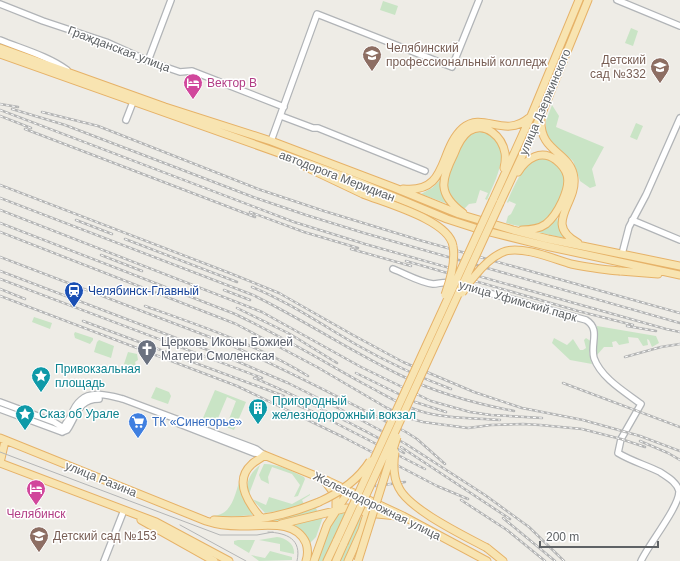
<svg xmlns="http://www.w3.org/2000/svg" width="680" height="561" font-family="Helvetica,sans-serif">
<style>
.green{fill:#c9e4c5}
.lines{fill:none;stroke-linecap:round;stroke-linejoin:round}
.minor-casing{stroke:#b1b4b7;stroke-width:8}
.major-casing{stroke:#e6b268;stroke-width:9}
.minor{stroke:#fff;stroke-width:5.5}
.major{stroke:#f8e4b1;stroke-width:7}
.tram{stroke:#b4b5b5;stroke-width:1}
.rail-casing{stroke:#b4b5b5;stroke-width:2.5}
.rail{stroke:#fff;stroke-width:1;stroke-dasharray:3;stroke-linecap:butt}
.major-bridge-casing{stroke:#e6b268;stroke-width:9;stroke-linecap:butt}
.major-bridge{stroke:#f8e4b1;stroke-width:7}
.labels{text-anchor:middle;stroke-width:3;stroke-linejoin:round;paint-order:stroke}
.education-label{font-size:12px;fill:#785e54;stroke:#fff;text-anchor:start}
.street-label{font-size:12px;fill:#5e6265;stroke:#fff}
.hotel-label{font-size:12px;fill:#b23c85;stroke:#fff;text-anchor:start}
.transit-label{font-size:12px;fill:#164399;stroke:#fff;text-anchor:start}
.worship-label{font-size:12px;fill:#5b616d;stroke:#fff;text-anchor:start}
.culture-label{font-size:12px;fill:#0d838f;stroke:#fff;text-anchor:start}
.shop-label{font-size:12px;fill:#366cbe;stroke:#fff;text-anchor:start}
</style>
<rect width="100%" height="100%" fill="#eeece6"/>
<path class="green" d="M383,1L398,6L395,15L380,10Z
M631,28L638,31L633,46L625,43Z
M552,105L559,116L556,127L604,147L592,169L596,186L590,188L580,181L573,161L549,140L546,131V121Z
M636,123L643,126L637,140L630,137Z
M478,131C484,131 487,133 492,136C512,152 494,182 487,200L485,199L488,193L480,190L476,203L469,204L464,209C456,204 448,195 447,185C445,173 460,145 467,137C470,134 474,132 478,131Z
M545,158C553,162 560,165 564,173C570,187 552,218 540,224C529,229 517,226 506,223L508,216L511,214L516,204L509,201L508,203L507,202C512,191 523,164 535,159C538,158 542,158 545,158Z
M440,180L441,190L448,204L421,194L432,188Z
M557,217L559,227L565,238L536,232L548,227Z
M34,317L52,323L50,329L32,322Z
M597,326L656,336L659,343L652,347L649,340L647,339L648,345L643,346L638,338L628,337L629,343L619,345L616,341L612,342L613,347H604L597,355L595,347Z
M75,332L93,338V340L90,344L75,338L74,334Z
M554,338L567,345L573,339L580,350H583L586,348L584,340L586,338L592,342L589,353L592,364L570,360L552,343Z
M99,340L114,346L111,358L94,352L97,342Z
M128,352L137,354L138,360L135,362L136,366L135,368L124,364Z
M156,387L169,392L171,396L168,404L151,398Z
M215,390L246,402L234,430L226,427L236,401L227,397L216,423L203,418Z
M264,464C278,464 292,471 304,477L305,479L298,496L294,497L300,485L292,474L272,467L268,477L269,484L261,480L259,475Z
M260,465L249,494C244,484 251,472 260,465Z
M241,476C238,493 245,501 253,515L228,517L211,516C215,516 220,515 223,513C234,507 237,487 241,476Z
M310,494V495L302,500L304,504L285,510L265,513L252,499L266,505L269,497L292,504Z
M321,505L316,508L318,513L278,522L252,524L255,522L287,517Z
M345,510L359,515L362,520L345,561H317C323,545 329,518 345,510Z
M323,517L316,537L309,544L304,534L291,525Z
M277,537C286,538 295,544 294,554L280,551V544L259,540Z
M238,540H255L249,553L234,544V541Z
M270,551L292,557V560L259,561L251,555L265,558Z"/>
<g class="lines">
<defs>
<path id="minor" d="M617,0L680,26
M0,4L43,21L106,42L148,61L180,72L192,71L284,107
M0,40C22,49 48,56 67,70
M148,61L171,0
M281,116L313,128H318L425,171
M126,120L133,102
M271,141L317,14L452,67L479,0
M632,220L680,240
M622,254L629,227L646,195L680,118
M393,269C406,274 419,282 433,284C439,284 444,281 452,283
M464,286L586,320C601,329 590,344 594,358C601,378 625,392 641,404L621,439L618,453C631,461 646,465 660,472C667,477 677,482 679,491C680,506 648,545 641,561
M0,402L54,422L65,429
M0,409L62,432
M177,423L254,453L263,454
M62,432C63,426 67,422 71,416C73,410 76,404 81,400C91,390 111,396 123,399L256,449L264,455
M62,432L67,430L69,427C77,413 80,399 99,399
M104,561L124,510"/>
<path id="major" d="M0,48L165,107L271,141L395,188L459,214L513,230L548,239L680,266
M0,54L310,164L356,181L447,219L478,229L546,246L680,275
M541,119C539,153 571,151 574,178C577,204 543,224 578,243
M306,167L363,194
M518,172C527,158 541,149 556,160C561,164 565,168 567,175C571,189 557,215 546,224C539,229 531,230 522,230
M403,189C449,194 438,150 463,128C483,111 504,139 529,118
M493,200L531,116L579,0
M500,203L542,113L588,0
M463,213C437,194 441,180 454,154C457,146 462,136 469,131C486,121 502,137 505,153C506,158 505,163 504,168
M620,271L658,274
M0,438L206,521C218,525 229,526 240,526C261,527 295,518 306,543C308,549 308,555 306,561
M5,441L0,463L156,522L229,561
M324,480L336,496V510
M261,518C248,503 233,481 252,464C256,460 261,459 264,455L328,481L403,516L487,561
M141,520L214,561
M214,520C249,523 286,516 319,502
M281,524L347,508L360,510L367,513L397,516
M487,548L503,561
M314,561L327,525L349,491
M327,561L337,540
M336,561L344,543
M348,561L362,530L371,501"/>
</defs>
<use href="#minor" class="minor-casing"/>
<use href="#major" class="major-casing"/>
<use href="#minor" class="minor"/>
<use href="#major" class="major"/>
<path class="tram" d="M0,452L220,535H257L273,532
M180,525L246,561
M268,532C287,533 302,539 297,561"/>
<defs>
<path id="rail" d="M0,104L18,107
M12,109L65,125L253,197L306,215L364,233L680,323
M0,110L294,222L365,244L666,329L680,332
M42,112L98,126L258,189L324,211L419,240L680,313
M0,116L31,128
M25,129L255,217
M0,185L227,272L279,293L353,335L403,362L474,392L522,408L583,420L640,436L680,451
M0,198L253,295C304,320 350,351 400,375C434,392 477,404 514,411
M0,210L262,312L361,367L431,401L470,412L491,415L542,418
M250,212L304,232L358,248
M76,220L112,234
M0,223L235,314C279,335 321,360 364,384C384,394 405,408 427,413C451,419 476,418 500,420
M0,232L236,324L317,367L387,408L408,418L423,422L468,428L491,425L523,424L540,425L582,429L621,439L645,447
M125,239L237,282
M351,249L411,266
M101,255L142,271
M0,257L228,344C289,371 347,401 406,432L417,439L445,464
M406,261L578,311L633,325
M0,271L234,360L288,383L344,411L406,444L485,495L529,527L564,561
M0,279L262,378
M252,287C287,301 324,326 357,345C387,362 419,377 451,389
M0,289L25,299
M224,290L250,300
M0,296L237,386L343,437L437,486L468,499
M145,306C201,326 258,345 308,376
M237,308L290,334L337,363
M83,321L284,396
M627,326L656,331
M625,357L661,347L680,344
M356,373L415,402L446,412
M254,378C286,391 315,406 346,421C365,431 386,441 404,453
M563,383L680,427
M278,397L316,413L425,469
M640,441L668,453L680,460
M401,447L510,519
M376,486L405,482
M461,500L507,530L545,561
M503,518L555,561"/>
</defs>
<use href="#rail" class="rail-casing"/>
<use href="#rail" class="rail"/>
<defs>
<path id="major-bridge" d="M363,194C385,203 449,220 453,246C456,262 450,281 445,295
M462,293C471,279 489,256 506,251C523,246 554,259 571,264C587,267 604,270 620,271
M395,452C393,465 393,477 399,488C410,510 465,536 487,548
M319,502C339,493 358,480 370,461
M337,540L493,200
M344,543L500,203
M358,561L397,437"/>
</defs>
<use href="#major-bridge" class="major-bridge-casing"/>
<use href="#major-bridge" class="major-bridge"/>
</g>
<defs>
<symbol id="university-pin" viewBox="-11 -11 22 30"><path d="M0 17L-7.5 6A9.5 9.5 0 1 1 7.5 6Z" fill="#8d6e63" stroke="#fff"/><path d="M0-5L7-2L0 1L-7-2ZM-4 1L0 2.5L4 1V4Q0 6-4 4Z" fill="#fff"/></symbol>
<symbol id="school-pin" viewBox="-11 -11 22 30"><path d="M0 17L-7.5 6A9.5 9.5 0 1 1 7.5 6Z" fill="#8d6e63" stroke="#fff"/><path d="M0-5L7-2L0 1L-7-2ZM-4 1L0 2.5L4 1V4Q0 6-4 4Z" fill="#fff"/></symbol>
<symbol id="hotel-pin" viewBox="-11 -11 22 30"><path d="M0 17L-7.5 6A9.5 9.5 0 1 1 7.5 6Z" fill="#d1479c" stroke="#fff"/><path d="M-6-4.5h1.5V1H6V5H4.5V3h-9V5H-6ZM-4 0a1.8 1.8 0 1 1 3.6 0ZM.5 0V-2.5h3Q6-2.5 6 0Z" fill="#fff"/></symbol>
<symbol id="station-pin" viewBox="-11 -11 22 30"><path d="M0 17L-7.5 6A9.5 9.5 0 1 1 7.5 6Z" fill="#1a4fb4" stroke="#fff"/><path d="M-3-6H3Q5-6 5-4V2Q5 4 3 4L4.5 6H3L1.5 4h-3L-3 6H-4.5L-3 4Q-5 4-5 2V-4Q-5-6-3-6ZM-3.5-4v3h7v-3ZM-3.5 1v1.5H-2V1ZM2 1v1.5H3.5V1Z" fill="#fff"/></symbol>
<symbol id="church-pin" viewBox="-11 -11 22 30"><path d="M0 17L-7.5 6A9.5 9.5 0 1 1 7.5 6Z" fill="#6b7280" stroke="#fff"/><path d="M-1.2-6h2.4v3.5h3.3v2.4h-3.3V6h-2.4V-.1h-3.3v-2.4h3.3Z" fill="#fff"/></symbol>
<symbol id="sight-pin" viewBox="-11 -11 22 30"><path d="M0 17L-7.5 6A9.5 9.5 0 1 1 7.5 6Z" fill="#0f9aa8" stroke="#fff"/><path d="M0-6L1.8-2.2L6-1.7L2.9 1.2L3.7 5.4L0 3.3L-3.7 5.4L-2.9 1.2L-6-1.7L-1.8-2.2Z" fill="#fff"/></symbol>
<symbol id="building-pin" viewBox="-11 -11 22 30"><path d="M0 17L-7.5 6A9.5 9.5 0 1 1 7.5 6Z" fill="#0f9aa8" stroke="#fff"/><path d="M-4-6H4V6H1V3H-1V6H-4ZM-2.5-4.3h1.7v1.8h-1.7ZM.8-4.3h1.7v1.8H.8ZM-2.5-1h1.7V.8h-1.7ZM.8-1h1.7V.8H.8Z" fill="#fff"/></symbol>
<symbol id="supermarket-pin" viewBox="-11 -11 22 30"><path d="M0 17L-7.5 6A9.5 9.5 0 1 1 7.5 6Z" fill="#3f7fe0" stroke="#fff"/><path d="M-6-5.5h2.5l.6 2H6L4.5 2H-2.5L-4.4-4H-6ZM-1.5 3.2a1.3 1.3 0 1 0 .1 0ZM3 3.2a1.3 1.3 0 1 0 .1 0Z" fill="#fff"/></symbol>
</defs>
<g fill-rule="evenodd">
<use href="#university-pin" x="361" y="44" width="22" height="30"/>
<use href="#school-pin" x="649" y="56" width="22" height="30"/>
<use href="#hotel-pin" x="182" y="72" width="22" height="30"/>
<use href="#station-pin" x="63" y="280" width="22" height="30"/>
<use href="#church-pin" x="136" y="338" width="22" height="30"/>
<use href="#sight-pin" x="30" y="365" width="22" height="30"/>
<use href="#building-pin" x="247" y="397" width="22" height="30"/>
<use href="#sight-pin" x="14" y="403" width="22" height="30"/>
<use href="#supermarket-pin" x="127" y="411" width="22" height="30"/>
<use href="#hotel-pin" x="25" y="478" width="22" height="30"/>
<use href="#school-pin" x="28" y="525" width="22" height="30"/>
</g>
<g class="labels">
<g class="education-label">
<text x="386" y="52">Челябинский<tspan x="386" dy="14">профессиональный колледж</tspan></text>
<text x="646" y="64" text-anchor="end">Детский<tspan x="646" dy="14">cад №332</tspan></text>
<text x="53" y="540">Детский сад №153</text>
</g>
<g class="street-label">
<text transform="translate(119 49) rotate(21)" y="4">Гражданская улица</text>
<text transform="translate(545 102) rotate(-67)" y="4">улица Дзержинского</text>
<text transform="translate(337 176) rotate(21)" y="4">автодорога Меридиан</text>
<text transform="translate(518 301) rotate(16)" y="4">улица Уфимский парк</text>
<text transform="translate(101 479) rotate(22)" y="4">улица Разина</text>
<text transform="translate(377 506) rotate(26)" y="4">Железнодорожная улица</text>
</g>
<g class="hotel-label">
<text x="207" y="87">Вектор В</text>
<text x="36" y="518" text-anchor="middle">Челябинск</text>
</g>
<g class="transit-label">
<text x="88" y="295">Челябинск-Главный</text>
</g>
<g class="worship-label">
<text x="161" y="346">Церковь Иконы Божией<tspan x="161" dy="14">Матери Смоленская</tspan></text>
</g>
<g class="culture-label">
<text x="55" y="373">Привокзальная<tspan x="55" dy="14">площадь</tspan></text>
<text x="272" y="405">Пригородный<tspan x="272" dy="14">железнодорожный вокзал</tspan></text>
<text x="39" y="418">Сказ об Урале</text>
</g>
<g class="shop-label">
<text x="152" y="426">ТК «Синегорье»</text>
</g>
</g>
<path d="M540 541v6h118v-6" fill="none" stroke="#5e6265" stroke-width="2"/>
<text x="546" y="541" font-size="12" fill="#5e6265" stroke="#ffffff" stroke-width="3" paint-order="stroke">200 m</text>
</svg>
